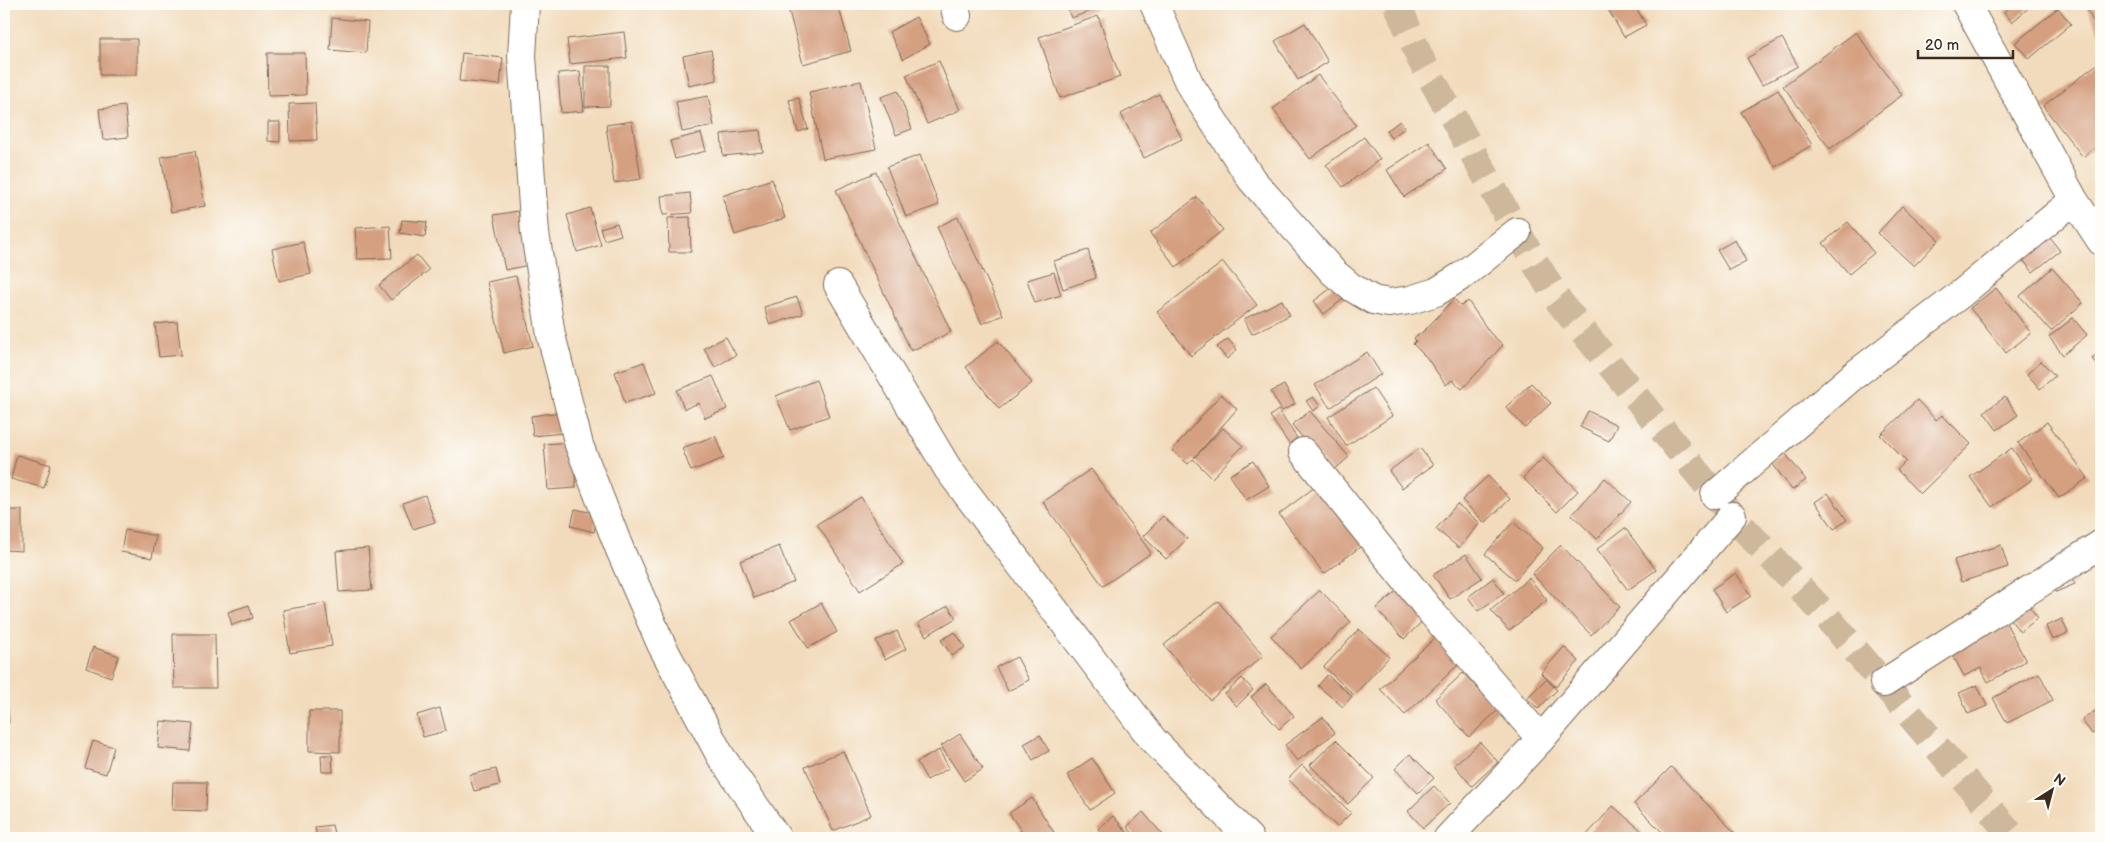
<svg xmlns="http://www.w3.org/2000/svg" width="2105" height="842" font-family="'Balsamiq Sans',sans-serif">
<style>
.building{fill:#d5a082}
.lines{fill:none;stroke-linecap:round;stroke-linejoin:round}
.minor-tunnel{stroke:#cdb89c;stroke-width:28;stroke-dasharray:28 14;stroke-linecap:butt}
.minor-casing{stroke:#7b6855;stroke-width:30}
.minor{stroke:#fff;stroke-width:28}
</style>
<rect width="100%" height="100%" fill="#fdfcf7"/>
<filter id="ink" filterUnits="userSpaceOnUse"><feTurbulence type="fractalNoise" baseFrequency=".02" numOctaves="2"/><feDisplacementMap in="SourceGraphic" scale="10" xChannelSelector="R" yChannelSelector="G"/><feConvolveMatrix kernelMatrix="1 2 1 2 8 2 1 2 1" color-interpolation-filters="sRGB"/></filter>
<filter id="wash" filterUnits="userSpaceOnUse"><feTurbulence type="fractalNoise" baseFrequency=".0096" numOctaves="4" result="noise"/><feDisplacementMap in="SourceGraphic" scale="20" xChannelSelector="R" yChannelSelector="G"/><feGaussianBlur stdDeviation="1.12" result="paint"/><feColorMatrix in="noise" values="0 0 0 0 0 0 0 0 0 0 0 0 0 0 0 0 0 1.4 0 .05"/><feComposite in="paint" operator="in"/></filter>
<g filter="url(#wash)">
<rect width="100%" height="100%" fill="#f2dbbc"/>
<g id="blocks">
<path class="building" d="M787,4H838L851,51L803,64Z
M1066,4H1112L1071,18Z
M1605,4H1634L1646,25L1624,37Z
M1989,4H2000L1992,9Z
M2014,4H2033L2012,22L2004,12Z
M2084,4H2101V36Z
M2058,8L2071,24L2029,59L2015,43Z
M1098,16L1120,77L1060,98L1039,37Z
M916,17L930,44L903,59L889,32Z
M332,18L368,22L366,53L330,50Z
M1305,23L1328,62L1298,80L1275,41Z
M624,32L627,58L570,64L567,39Z
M1856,32L1902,95L1830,149L1783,86Z
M1782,38L1798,66L1762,85L1747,58Z
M100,39H137V75H100Z
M711,50L717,80L689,86L683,56Z
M267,53H305L306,95L268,96Z
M462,53L503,58L500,85L459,81Z
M939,61L960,110L927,124L906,75Z
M2101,61V143L2083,157L2043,106Z
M585,66H610V106L585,107Z
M580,71L584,111L561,113L558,73Z
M1318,75L1356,125L1310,159L1273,109Z
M861,81L876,149L823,159L809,92Z
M1778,90L1812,145L1775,167L1741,112Z
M898,91L912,129L896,135L881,97Z
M1159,94L1182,139L1144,158L1121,114Z
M708,96L714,126L682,132L676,102Z
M799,98L808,129L798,132L789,100Z
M315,103L317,140L290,141L289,104Z
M125,106L128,137L103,140L99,109Z
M632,121L641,179L614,183L606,125Z
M1400,121L1405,128L1391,138L1386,131Z
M268,122H280V142L268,141Z
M760,130L763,152L723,156L721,134Z
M701,133L706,151L675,159L670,141Z
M1364,137L1380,159L1343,187L1326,165Z
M1429,142L1447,169L1404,197L1387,170Z
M195,151L205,206L171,212L161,157Z
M920,155L939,205L906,217L887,167Z
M876,172L951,332L911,351L836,190Z
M772,179L785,218L735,235L722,196Z
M690,193L692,213L663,215L661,196Z
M1197,197L1223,230L1176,267L1150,233Z
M1902,206L1939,240L1914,266L1878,233Z
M590,208L601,245L577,252L567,215Z
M518,211L529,265L505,270L494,215Z
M690,217L691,252H669L668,218Z
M958,217L1003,315L982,324L937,227Z
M402,220L427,222L425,237L400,233Z
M1848,222L1874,253L1849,274L1823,243Z
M617,223L621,235L604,240L600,228Z
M390,226L392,258L357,259L355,228Z
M2044,230L2060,251L2033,272L2016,252Z
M1735,240L1746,261L1729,270L1717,250Z
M303,242L311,274L279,281L272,249Z
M1088,250L1096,278L1063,289L1054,261Z
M417,255L429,270L391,300L379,285Z
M1223,262L1257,305L1191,356L1157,312Z
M2052,268L2083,303L2051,331L2020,296Z
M1054,272L1061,295L1035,303L1027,280Z
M516,276L533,346L504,353L487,282Z
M1338,283L1347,296L1324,314L1314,301Z
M1996,288L2031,333L2006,353L1970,308Z
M797,297L803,314L770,325L764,307Z
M1454,299L1461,306L1468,301L1490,333L1503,345L1462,389L1452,380L1446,385L1427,358L1413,344L1416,341L1414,338L1424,331Z
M1282,300L1290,315L1252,334L1244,319Z
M2073,318L2087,335L2063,355L2049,337Z
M177,322L181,355L159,357L155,324Z
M726,337L736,355L715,367L704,348Z
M1228,339L1237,350L1227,359L1217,347Z
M998,341L1032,383L999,409L966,367Z
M2101,351V369L2092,359Z
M1367,352L1381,374L1330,408L1315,385Z
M2041,361L2055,376L2040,389L2027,374Z
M644,362L656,393L625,403L615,372Z
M713,376L727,409L705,418L699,403L684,409L677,390Z
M816,380L829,416L790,430L776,396Z
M1531,383L1551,403L1525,428L1506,407Z
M1284,385L1295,404L1282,411L1271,392Z
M1373,388L1392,416L1346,446L1328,417Z
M1221,394L1237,409L1194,458L1223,428L1243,446L1212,478L1193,459L1188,464L1172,450Z
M1313,397L1320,406L1313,411L1306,401Z
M2005,397L2018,415L1997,430L1984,412Z
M1917,400L1936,420L1942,415L1971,444L1920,494L1897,470L1906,461L1880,435Z
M1278,410L1297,438L1289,444L1270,416Z
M1310,411L1349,457L1332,472L1292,425Z
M1588,411L1617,425L1609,441L1580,427Z
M561,412L564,433L533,436L531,416Z
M2047,422L2088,478L2059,498L2018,443Z
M715,436L724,458L691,471L682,448Z
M572,442L576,488L548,490L544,444Z
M1420,448L1433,465L1402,488L1389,471Z
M2012,448L2033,479L1992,507L1970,477Z
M1785,453L1806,480L1792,490L1772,463Z
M17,455L51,465L44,488L11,479Z
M1543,458L1578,491L1557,512L1523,478Z
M1253,461L1269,486L1246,500L1230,475Z
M1091,469L1151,553L1103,586L1043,502Z
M1488,476L1510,499L1485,523L1462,500Z
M1605,478L1631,502L1597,539L1572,515Z
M1319,484L1364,544L1324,574L1279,514Z
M1828,493L1847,520L1834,529L1815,502Z
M425,495L435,522L413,529L403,503Z
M861,497L903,564L860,591L817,524Z
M1457,504L1480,523L1459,548L1436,529Z
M575,509L598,514L594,532L571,526Z
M4,510H22V551L4,550Z
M1163,516L1187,539L1166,559L1143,536Z
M1513,522L1543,548L1515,580L1485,554Z
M1625,528L1656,570L1628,590L1597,549Z
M125,530L156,536L152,558L121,552Z
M1561,545L1620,607L1591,635L1532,574Z
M2001,545L2008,567L1961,582L1954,560Z
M779,546L794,582L754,598L740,561Z
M368,548L372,590L339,592L336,551Z
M1466,554L1482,578L1450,599L1433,575Z
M2069,570L2075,584L2056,592L2050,579Z
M1736,573L1751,596L1726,612L1712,589Z
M1493,578L1504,593L1478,611L1468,597Z
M1529,578L1547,600L1509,631L1491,610Z
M1401,587L1428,616L1404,639L1376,609Z
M1320,590L1351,622L1301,669L1271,636Z
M1218,601L1263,656L1210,700L1164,645Z
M2025,601L2038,618L2020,632L2007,615Z
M325,603L332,646L290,653L283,610Z
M821,603L837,632L808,648L791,620Z
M249,605L253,618L232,625L228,612Z
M948,606L956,618L926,636L918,623Z
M2062,619L2068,633L2052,640L2046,626Z
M2005,621L2026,661L1988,682L1981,668L1964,676L1950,650Z
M1359,629L1389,657L1354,695L1324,667Z
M897,631L906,649L885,660L876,641Z
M955,632L965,647L952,656L941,640Z
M173,634H215L216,688H174Z
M1436,637L1461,662L1405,715L1380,689Z
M93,647L119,656L111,677L86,668Z
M1564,647L1579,661L1556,687L1541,673Z
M1017,657L1029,680L1008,691L996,667Z
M1463,673L1498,710L1469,737L1435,699Z
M2039,673L2053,700L2007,723L1993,698Z
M1327,675L1352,696L1343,707L1318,686Z
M1242,678L1253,690L1237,706L1225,694Z
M1546,679L1557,690L1538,709L1527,698Z
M1266,684L1294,716L1279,729L1251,697Z
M1977,685L1987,706L1968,714L1959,693Z
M7,702L9,723L4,724V703Z
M2101,707V728L2092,734L2082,720Z
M440,708L446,731L423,737L417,715Z
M309,711H340V752L309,751Z
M1323,717L1335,733L1297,761L1285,745Z
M161,721L193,724L190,751L158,748Z
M960,734L983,769L964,781L941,746Z
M1040,735L1049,751L1033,760L1024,744Z
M1336,740L1374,778L1348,804L1310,765Z
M93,741L114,747L106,774L85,768Z
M1480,742L1498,762L1472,786L1454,765Z
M939,750L949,768L927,780L917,762Z
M843,751L871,815L833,831L805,767Z
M1410,754L1434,778L1418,793L1395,769Z
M321,755H332L333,772H322Z
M1092,758L1115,793L1090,810L1067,775Z
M1302,765L1351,813L1337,827L1288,779Z
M1671,767L1736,834L1732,838H1668L1634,804Z
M496,769L500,785L474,791L469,775Z
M173,782H207L206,811L172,810Z
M1434,786L1450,803L1423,828L1408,811Z
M1032,798L1055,834L1048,838H1026L1009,813Z
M1613,806L1643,832L1638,838H1584Z
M1143,812L1163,835L1160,838H1137L1127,827Z
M1113,816L1132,838H1106L1098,829Z
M332,825L335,838H317L315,827Z
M2101,830V838H2091Z
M747,833L749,838H735Z"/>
</g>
</g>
<g filter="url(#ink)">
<use href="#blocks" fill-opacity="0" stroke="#7b6855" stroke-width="1"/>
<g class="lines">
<path class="minor-tunnel" d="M1397,4L1421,60L1517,232L1557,299L1732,516L1822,611L2014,838"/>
<defs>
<path id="minor" d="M525,4L522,56L535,233L551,335L579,445L620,550L661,644L720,755L777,838
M954,4L957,16
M1154,4L1190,85L1252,180L1333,272L1351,287L1373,300L1389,303L1410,300L1436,292L1463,275L1517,232
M1966,4L2074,200L2101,241
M838,285L948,469L1153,740L1249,838
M1303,452L1432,613L1541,739
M1715,495L1853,376L1962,293L2074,200
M1884,683L2101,544
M1448,838L1541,739L1732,516"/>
</defs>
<use href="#minor" class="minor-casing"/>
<use href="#minor" class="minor"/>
</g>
</g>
<rect width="2105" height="842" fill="none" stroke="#fdfcf7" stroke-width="20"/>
<g transform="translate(2052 790) rotate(36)" stroke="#fdfcf7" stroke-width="4" paint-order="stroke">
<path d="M0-4L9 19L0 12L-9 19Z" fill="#3b2a1e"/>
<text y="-8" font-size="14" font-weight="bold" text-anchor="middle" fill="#3b2a1e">N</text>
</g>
<path d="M1918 50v8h95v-8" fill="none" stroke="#3b2a1e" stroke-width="2.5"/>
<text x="1925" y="50" font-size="15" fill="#3b2a1e" stroke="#fdfcf7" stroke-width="4" paint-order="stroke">20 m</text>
</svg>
